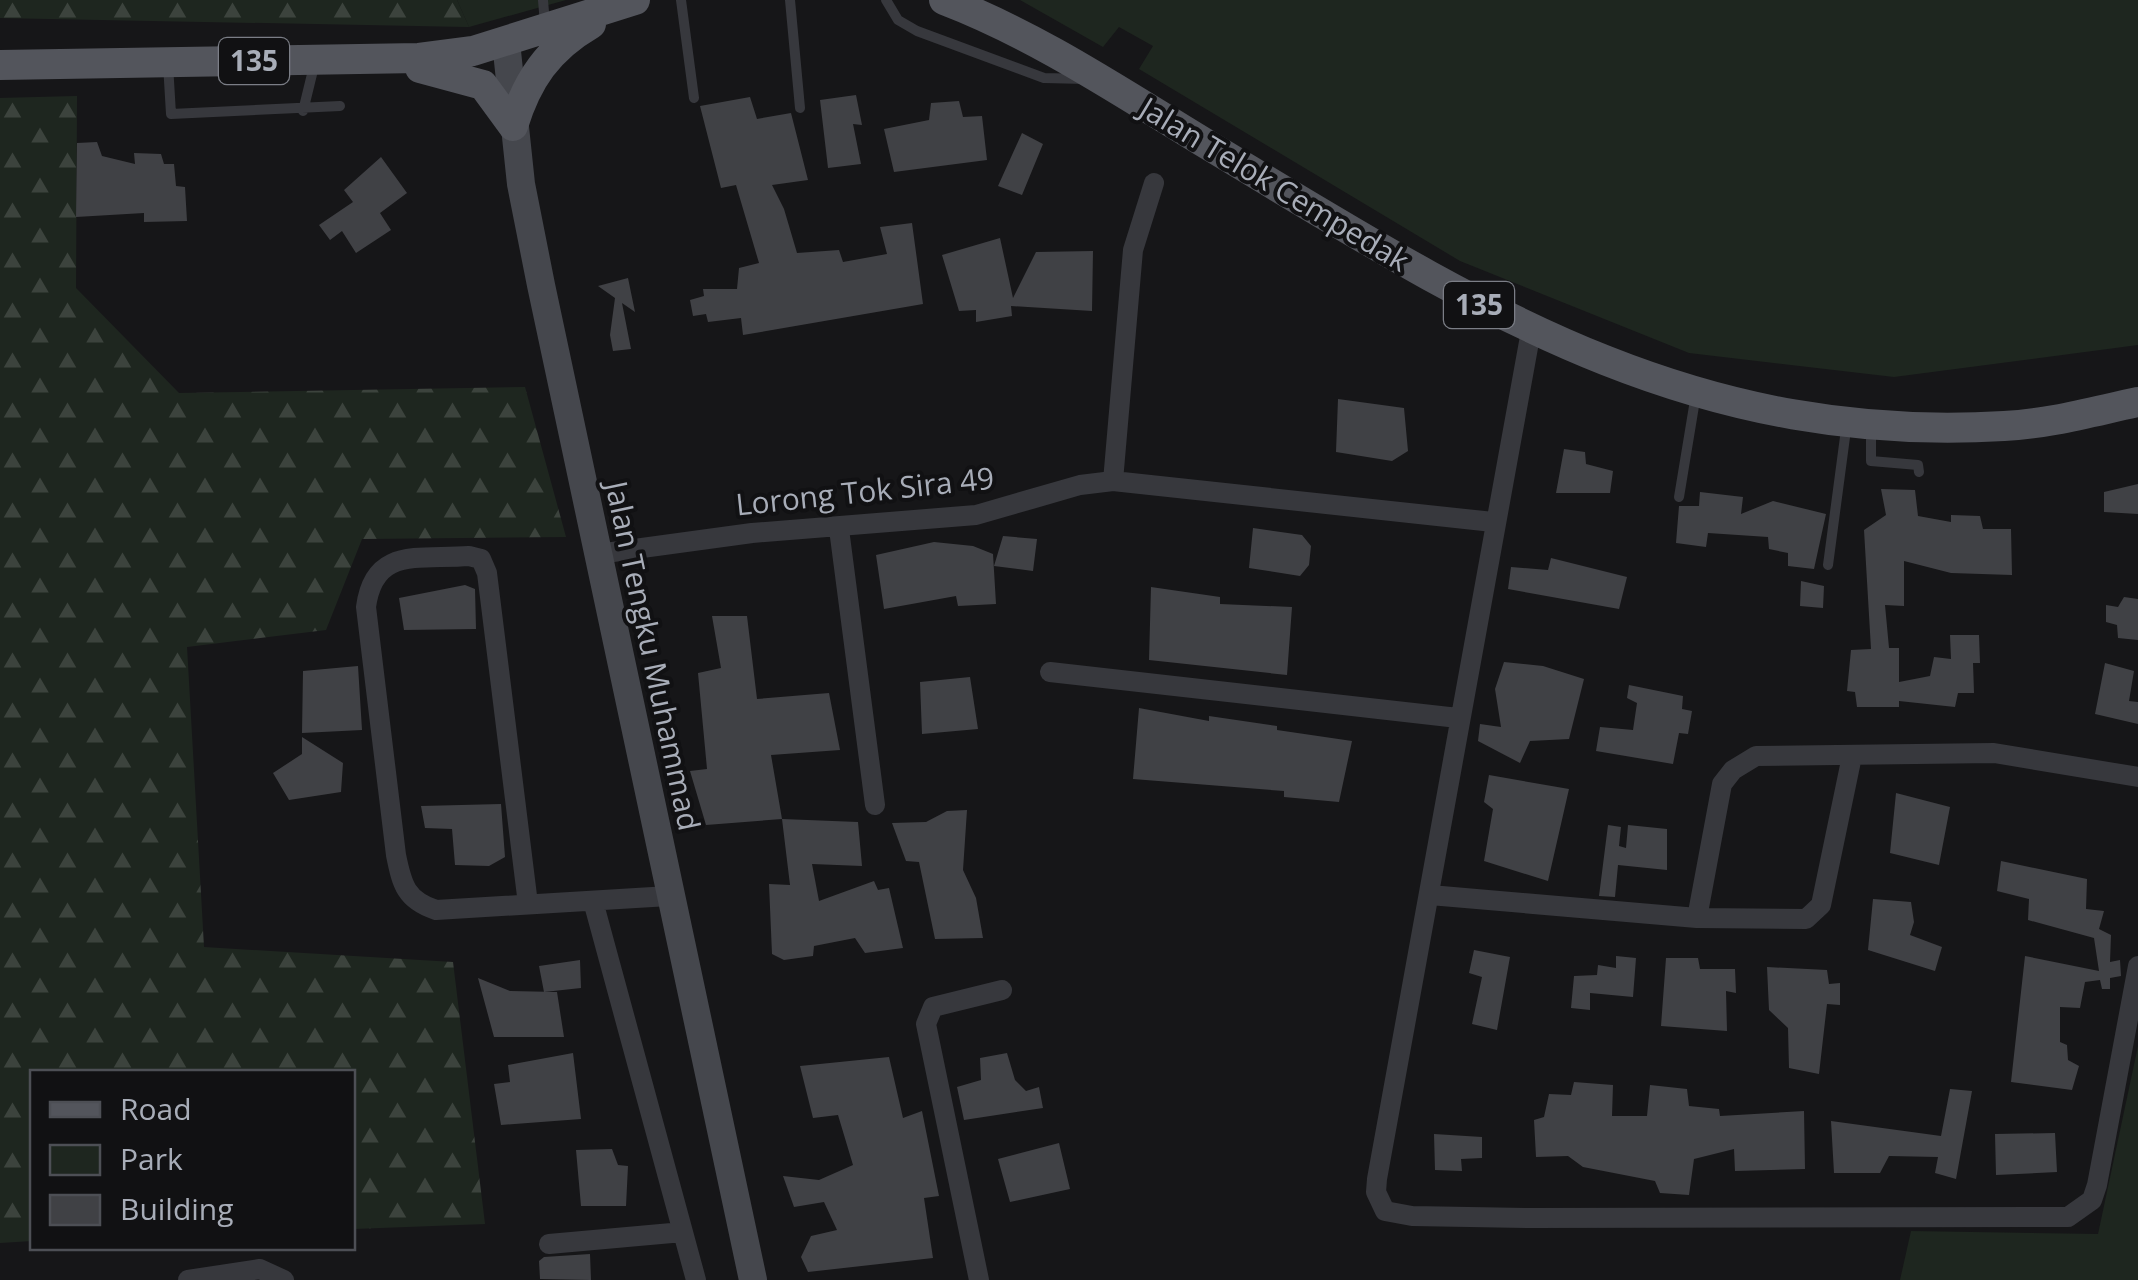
<svg xmlns="http://www.w3.org/2000/svg" width="2138" height="1280" font-family="'Open Sans',sans-serif">
<style>
.green{fill:#1e261f}
.forest{fill:url(#forest-firs)}
.building{fill:#404145}
.lines{fill:none;stroke-linecap:round;stroke-linejoin:round}
.service{stroke:#37383d;stroke-width:10}
.minor{stroke:#37383d;stroke-width:20}
.secondary{stroke:#45474d;stroke-width:28}
.primary{stroke:#53555c;stroke-width:30}
.labels{text-anchor:middle;stroke-width:8;stroke-linejoin:round;paint-order:stroke}
.shield{fill:#111113;stroke:#7b7e86;stroke-width:2.5}
.shield-label{font-size:28px;font-weight:bold;fill:#a8adb8}
.street-label{font-size:30px;fill:#a8adb8;stroke:#111113}
</style>
<defs>
<pattern id="forest-firs" width="22" height="20" patternUnits="userSpaceOnUse" patternTransform="scale(2.5)"><rect width="22" height="20" fill="#1e261f"/><path d="M5 1l3.5 6h-7zM16 11l3.5 6h-7z" fill="#3c433d"/></pattern>
</defs>
<rect width="100%" height="100%" fill="#161618"/>
<path class="green" d="M457,0H566L469,27Z
M1020,0H2138V345L1894,377L1689,353L1460,261L1139,69L1153,46L1119,27L1103,47Z
M2138,1046V1280H1900L1911,1231L2098,1234Z"/>
<path class="forest" d="M0,0H457L469,27L0,18Z
M77,96L76,288L179,393L525,387L566,537L362,539L326,630L187,647L204,947L453,962L485,1224L353,1229L352,1072H32V1241L0,1243V98Z"/>
<path class="building" d="M856,95L862,125L853,124L861,164L828,168L820,100Z
M750,97L757,119L791,113L808,180L772,185L784,209L797,253L839,250L843,262L887,254L880,227L912,223L923,304L743,335L741,318L708,322L706,314L693,316L690,300L704,296L703,289H737L739,268L759,263L736,185L721,188L700,106Z
M959,101L963,117L982,116L987,160L894,172L884,129L929,120L931,103Z
M1022,133L1043,144L1022,195L998,186Z
M97,142L102,156L135,164L134,153L161,154L164,164H174L176,186L185,187L187,221L144,222V213L76,217L77,143Z
M381,157L407,193L380,213L391,230L356,253L342,231L330,240L319,225L353,202L344,190Z
M1000,238L1013,298L1036,252L1093,251L1092,311L1011,306L1012,316L976,322V310L959,311L942,255Z
M628,278L635,312L622,303L631,349L613,351L610,335L615,298L598,286Z
M1338,399L1404,408L1408,451L1392,461L1336,452Z
M1564,449L1585,452L1586,464L1613,471L1610,493H1556Z
M2138,484V514L2104,512V492Z
M1881,489L1915,490L1918,516L1951,522V515L1980,516L1983,529H2011L2012,575L1951,573L1904,561V606L1885,605L1889,648H1899V682L1930,676L1934,657L1951,659L1950,635H1979L1980,663H1973L1974,693H1958L1955,707L1899,701V707H1857L1855,692L1847,691L1851,650L1871,649L1864,530L1886,515Z
M1700,492L1743,497L1741,514L1773,501L1826,514L1814,569L1788,566V553L1769,549L1768,537L1708,533L1706,547L1676,543L1679,506H1699Z
M1253,528L1302,535L1311,546L1309,565L1300,576L1249,568Z
M1003,536L1037,539L1033,571L994,566Z
M934,542L973,546L993,554L996,604L958,606L956,596L884,609L876,555Z
M1551,558L1627,577L1619,609L1508,589L1511,567L1548,570Z
M1801,581L1824,586L1823,608L1800,606Z
M465,585L475,589L476,629L404,630L399,598Z
M1151,587L1220,597V604L1292,607L1287,675L1149,660Z
M2124,597L2138,599V640L2118,638L2117,625L2106,622V605L2118,607Z
M712,616H747L757,699L829,693L840,750L771,755L782,819L706,825L690,771L707,769L698,673L721,668Z
M1504,662L1543,666L1584,679L1569,739L1530,741L1520,763L1478,741L1480,724L1501,727L1495,689Z
M2105,663L2134,671L2129,701L2138,702V724L2095,714Z
M358,666L362,730L302,733L303,671Z
M970,677L978,729L922,734L920,682Z
M1629,685L1683,696L1682,709L1692,711L1688,734L1679,733L1673,764L1596,751L1600,727L1633,730L1637,703L1627,698Z
M1139,708L1209,721V716L1277,726V730L1352,741L1339,802L1284,797V791L1133,779Z
M302,737L343,763L341,792L289,800L273,773L302,754Z
M1489,775L1569,789L1548,881L1484,861L1493,809L1484,802Z
M1896,793L1950,807L1939,865L1890,853Z
M501,804L505,857L489,866L455,865L452,829L425,828L421,806Z
M967,810L963,870L976,898L983,938L935,939L919,862L906,861L892,823L926,822L947,811Z
M782,819L858,822L862,866L812,864L819,901L874,881L878,890L889,888L903,948L865,953L855,938L814,946L813,956L784,960L772,954L769,884L790,885Z
M1608,825L1621,827L1619,846L1626,848L1628,825L1667,829V870L1618,865L1615,897L1599,896Z
M2001,861L2087,879L2086,909L2104,911L2099,929L2111,935L2110,962L2120,960L2121,976L2110,978V989H2102L2100,980L2085,982L2080,1008L2060,1007V1042L2067,1045L2068,1060L2079,1066L2072,1090L2011,1082L2025,956L2099,971L2094,938L2028,920L2029,899L1997,891Z
M1873,899L1911,902L1914,922L1910,935L1942,947L1935,971L1868,950Z
M1474,950L1510,957L1497,1030L1472,1024L1482,977L1469,973Z
M1616,956L1636,958L1633,997L1590,993V1010L1571,1008L1574,976L1597,975L1598,965L1616,968Z
M1666,958H1698L1700,969H1735L1736,993L1726,991L1727,1031L1661,1026Z
M580,960L581,988L544,992L539,966Z
M1767,967L1827,970L1829,984L1840,983V1005L1827,1004L1819,1074L1789,1068L1788,1028L1769,1010Z
M478,978L510,991L557,992L564,1037H494Z
M573,1053L581,1119L501,1125L494,1084L510,1082L508,1065Z
M1007,1053L1015,1080L1026,1091L1039,1087L1043,1108L964,1120L957,1087L981,1080L980,1058Z
M889,1057L903,1118L922,1111L939,1196L924,1198L933,1258L808,1272L801,1257L811,1236L837,1230L824,1202L794,1207L783,1176L819,1180L853,1165L838,1115L813,1118L800,1066Z
M1574,1082L1613,1085L1612,1116H1647L1650,1085L1687,1089L1689,1106L1719,1109L1720,1116L1804,1111L1805,1169L1735,1171L1734,1149L1694,1159L1689,1195L1660,1193L1655,1181L1583,1167L1568,1156L1536,1157L1534,1120L1544,1117L1549,1094L1571,1095Z
M1950,1089L1972,1091L1956,1179L1935,1173L1938,1157L1889,1156L1880,1173H1834L1831,1121L1941,1136Z
M2055,1133L2057,1172L1996,1175L1995,1134Z
M1434,1134L1482,1137V1158L1461,1159L1462,1171L1435,1170Z
M1059,1143L1070,1189L1010,1202L998,1159Z
M612,1149L618,1165L628,1166L626,1206H581L576,1150Z
M590,1254L591,1280L540,1279L539,1261L544,1257Z"/>
<g class="lines">
<path class="service" d="M543,0L545,24
M681,0L694,98
M790,0L800,108
M886,0L898,20L917,31L1044,78L1086,79
M168,64L171,114L340,106
M303,111L315,62
M1871,426V461L1918,465L1919,472
M1679,497L1696,394
M1828,565L1847,422"/>
<path class="minor" d="M1531,331L1377,1179L1376,1192L1385,1211L1412,1216L1530,1218L2068,1217L2092,1200L2097,1185L2138,966
M1113,481L1133,250L1154,183
M839,529L875,805
M598,554L752,533L976,515L1080,485L1113,481L1493,522
M1050,672L1458,718
M1430,895L1697,918L1806,919L1821,905L1852,756
M593,901L696,1280
M528,904L487,573L481,559L469,556C419,560 374,546 366,607L396,855C402,885 406,900 436,910L669,896
M1697,918L1722,784L1733,770L1756,756L1994,753L2138,777
M549,1244L683,1232
M188,1280L260,1269L284,1280
M979,1280L926,1024L933,1007L1002,990"/>
<path class="secondary" d="M506,42L521,184L541,285L753,1280"/>
<path class="primary" d="M944,0C1038,36 1122,93 1208,145C1469,302 1684,445 2004,426C2049,424 2095,411 2138,402
M0,65L419,58L473,51L635,0
M420,68L483,85L513,126
M513,126C527,80 548,49 591,24"/>
</g>
<g class="labels">
<g class="shield">
<rect x="219" y="38" width="70" height="46" rx="8"/>
<rect x="1444" y="282" width="70" height="46" rx="8"/>
</g>
<g class="shield-label">
<text x="254" y="71">135</text>
<text x="1479" y="315">135</text>
</g>
<g class="street-label">
<text transform="translate(1274 185) rotate(31)" y="10">Jalan Telok Cempedak</text>
<text transform="translate(865 492) rotate(-6)" y="10">Lorong Tok Sira 49</text>
<text transform="translate(652 656) rotate(78)" y="10">Jalan Tengku Muhammad</text>
</g>
</g>
<rect x="30" y="1070" width="325" height="180" fill="#111113" stroke="#4d4f55" stroke-width="2.5"/>
<rect x="50" y="1102" width="50" height="15" fill="#53555c" stroke="#4d4f55" stroke-width="2.5"/>
<text x="120" y="1120" font-size="30" fill="#a8adb8">Road</text>
<rect x="50" y="1145" width="50" height="30" fill="#1e261f" stroke="#4d4f55" stroke-width="2.5"/>
<text x="120" y="1170" font-size="30" fill="#a8adb8">Park</text>
<rect x="50" y="1195" width="50" height="30" fill="#404145" stroke="#4d4f55" stroke-width="2.5"/>
<text x="120" y="1220" font-size="30" fill="#a8adb8">Building</text>
</svg>
